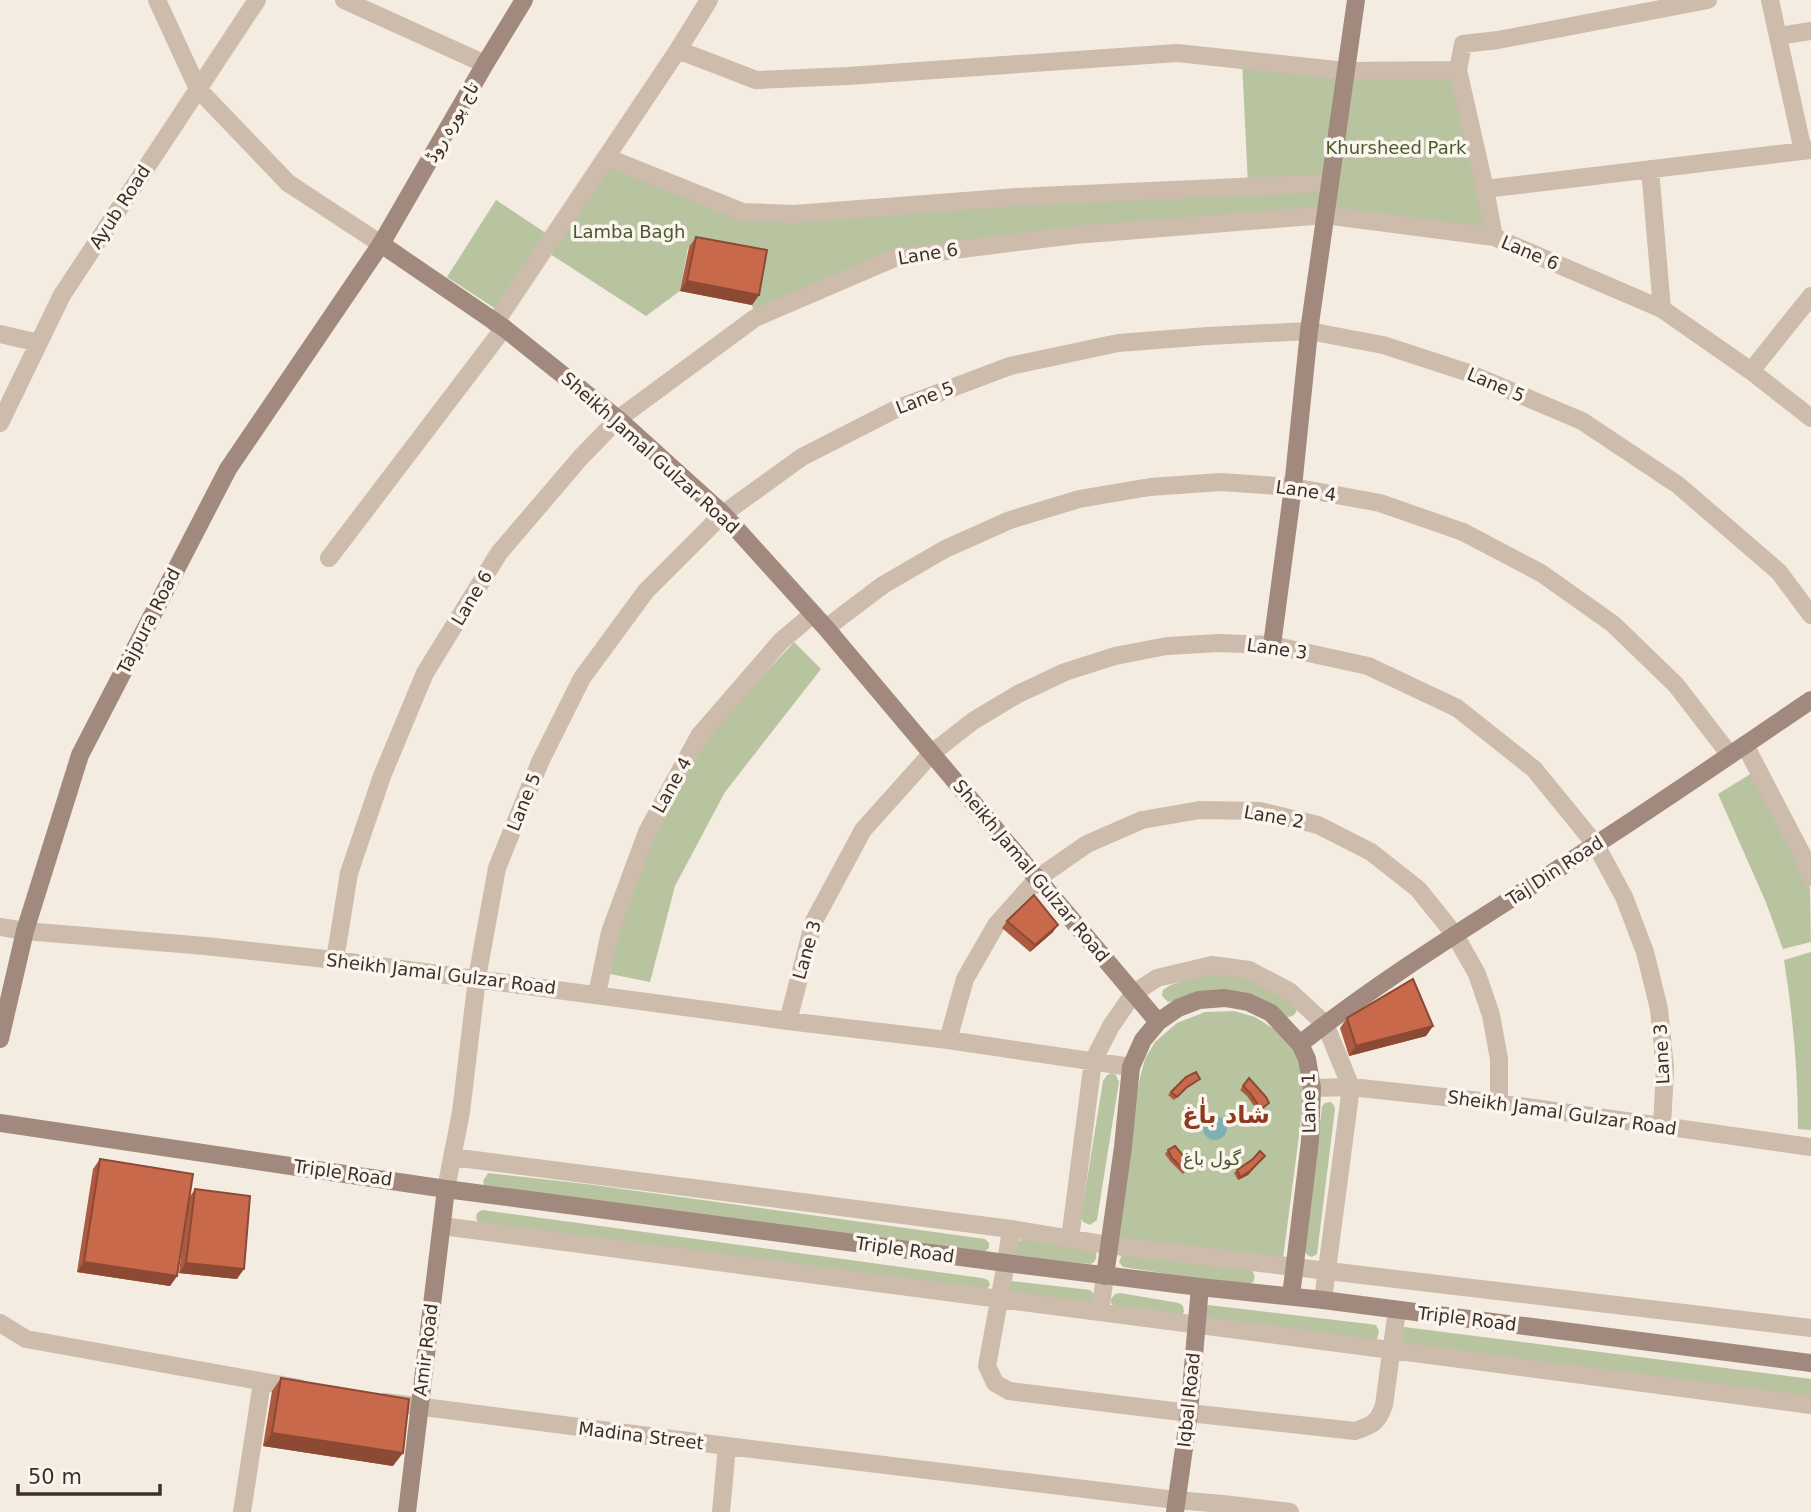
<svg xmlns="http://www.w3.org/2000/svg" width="1811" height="1512" font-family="'DejaVu Sans','Noto Sans Arabic',sans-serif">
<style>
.green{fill:#b8c4a0}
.water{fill:#7fb0b2}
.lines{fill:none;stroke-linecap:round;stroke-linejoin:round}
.street{stroke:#cdbbac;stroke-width:18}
.secondary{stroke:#a18a7d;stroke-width:18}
.wall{fill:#ac5a40}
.shaded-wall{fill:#8c4a34}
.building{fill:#c8694b;stroke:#8c4a34;stroke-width:2}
.labels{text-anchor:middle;stroke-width:7;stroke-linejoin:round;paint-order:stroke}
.street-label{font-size:18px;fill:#3b302b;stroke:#fbf5ee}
.park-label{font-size:18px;fill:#4a5a2e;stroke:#fbf5ee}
.district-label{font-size:24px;font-weight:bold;fill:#8c3b22;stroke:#fbf5ee}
</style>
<rect width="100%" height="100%" fill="#f4ebe1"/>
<path class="green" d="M1242,60L1458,70L1494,237L1325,215L897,257L755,318L752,305L760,260L688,247L680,291L646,316L544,250L502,313L447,277L496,200L552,237L606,157L743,212L1248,186Z
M794,642L821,669L725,792L675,886L650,982L605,973L644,853L701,742Z
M1752,773L1800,862L1810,888L1811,942L1783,949L1765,900L1718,794Z
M1811,952V1130L1798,1129C1798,1072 1793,1016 1784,960Z
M1231,972L1272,988L1297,1007C1296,1015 1293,1017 1286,1017L1197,995L1168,1002L1162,996L1163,990C1177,979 1213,973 1231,972Z
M1234,1011L1255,1017L1279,1032L1295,1050L1306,1081L1283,1259L1116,1241L1139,1082L1145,1059L1155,1042L1177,1023L1205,1012Z
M1112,1073L1116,1075L1119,1082L1097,1220L1090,1225L1083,1222L1081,1217L1103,1081L1107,1075Z
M1331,1102L1334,1105L1335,1109L1317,1254L1312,1257L1307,1255L1305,1251L1322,1106L1325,1103Z
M488,1173L586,1184L985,1239L989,1243V1248L983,1253L485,1188L483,1181Z
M482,1210L982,1278L988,1280L990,1285L986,1290L479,1224L476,1218L477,1213Z
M1021,1240H1031L1096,1251C1097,1258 1096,1261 1091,1264L1017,1257L1012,1251L1014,1242Z
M1122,1254L1248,1268C1254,1272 1255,1274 1254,1281L1247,1286L1129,1268L1123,1267L1119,1262Z
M1011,1281L1090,1290L1096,1296L1094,1303L1009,1294L1007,1286Z
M1120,1293L1179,1303L1183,1306L1184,1312L1181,1316L1115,1307L1111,1303V1299L1115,1294Z
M1208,1305L1369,1324L1376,1325L1379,1331L1377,1339L1373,1341L1205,1321V1308Z
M1404,1327L1811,1379V1398L1402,1348L1396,1334Z"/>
<path class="water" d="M1203 1128a12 12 0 1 1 24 0a12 12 0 1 1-24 0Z"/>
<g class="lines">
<path class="street" d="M157,0L198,89L288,183L381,244
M344,0L485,64
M1770,0L1803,151
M1778,36L1811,31
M678,50L756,80L848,76L1177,53L1346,71L1458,70L1463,44L1498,40L1708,0
M1458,70L1485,189
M606,157L743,212L794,214L1017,197L1330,183
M1650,169L1662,309
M1494,237L1485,189L1811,150
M495,323L678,50L709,0
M0,334L39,343
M1751,371L1811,296
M0,423L62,295L257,0
M329,558L504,328
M826,628L883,585L945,549L1010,520L1079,499L1150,487L1221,482L1293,487L1380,503L1463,532L1541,573L1613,624L1676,685L1730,755
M1745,745L1804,858L1811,877
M0,927L25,931L205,946L335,960L788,1021L948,1040L1131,1067
M335,960L349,873L382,776L425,673L499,553L581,457L618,419L755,318L897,257L1075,235L1325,215L1494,237L1662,309L1751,371L1811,418
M597,994L610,932L647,832L699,736L781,641L813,614
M788,1021L814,921L863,830L932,753L973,721L1018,694L1065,672L1115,656L1167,646L1219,643L1272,645L1368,666L1457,708L1534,769L1596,845L1624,897L1645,952L1659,1009L1665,1068L1662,1127
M948,1040L965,979L996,925L1038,878L1087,844L1142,820L1200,810L1260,811L1318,825L1371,852L1418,889L1455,935L1477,974L1491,1015L1499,1059V1103
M1312,1088L1351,1087L1499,1103L1811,1147
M452,1157L1011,1229L1108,1245L1811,1328
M446,1189L461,1112L477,978L497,868L540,762L582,678L646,591L723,514L802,457L896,409L1010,366L1118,343L1208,336L1309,331L1383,345L1466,372L1582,421L1678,485L1779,572L1811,615
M442,1226C898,1285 1354,1347 1811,1405
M1011,1229L1006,1263L987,1366L995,1383L1009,1391L1189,1413L1355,1431C1372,1425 1378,1423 1384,1405L1397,1310
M1070,1239L1093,1061L1111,1026L1134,993L1157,978L1212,965L1249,970L1289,991L1325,1024L1351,1087L1323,1300
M1100,1311L1105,1276
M0,1323L26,1339L299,1388
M385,1402L727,1446L1176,1500L1223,1504L1290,1512
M242,1512L262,1382
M721,1512L727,1446"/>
<path class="secondary" d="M381,244L504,328L618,419L723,514L826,628L1158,1022
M1272,645L1293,487L1309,331L1356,0
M0,1039L25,931L80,755L228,469L381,244L485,64L524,0
M1300,1044C1393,970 1496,910 1595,845C1668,798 1739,749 1811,700
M0,1123L446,1189L1006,1263L1200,1287L1323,1300L1811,1363
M1105,1276L1123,1147L1131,1067L1143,1040L1158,1022L1178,1008L1199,1000L1225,998L1248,1002L1271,1013L1300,1044L1307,1059L1312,1088L1310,1141L1291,1296
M407,1512L446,1189
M1175,1512L1189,1413L1200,1287"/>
</g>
<path class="wall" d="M696,237L759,295L752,305L680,291L689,247Z
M1007,921L1053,932L1030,952L1002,928Z
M1347,1018L1433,1026L1426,1036L1349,1056L1340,1028Z
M1249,1078L1269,1103L1259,1113L1247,1096L1240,1090Z
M1197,1082L1184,1090L1174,1100L1168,1095L1171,1092Z
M1168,1150L1191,1165L1183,1174L1170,1161L1165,1154Z
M1265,1156L1248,1175L1238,1180L1234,1173L1237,1170Z
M100,1159L189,1198L195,1189L237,1279L179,1273L185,1223L177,1276L170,1286L77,1272L93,1169Z
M281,1378L393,1466L263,1446L272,1391Z"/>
<path class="shaded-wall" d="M687,281L759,295L752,305L680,291Z
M1058,925L1053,932L1030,952L1035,945Z
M1433,1026L1426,1036L1349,1056L1356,1046Z
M1265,1156L1248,1175L1238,1180L1240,1177Z
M84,1262L177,1276L170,1286L77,1272Z
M186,1263L244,1269L237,1279L179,1273Z
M272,1433L403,1453L393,1466L263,1446Z"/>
<path class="building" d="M696,237L767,250L759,295L687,281Z
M1034,895L1058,925L1035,945L1007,921Z
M1413,979L1433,1026L1356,1046L1347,1018Z
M1196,1072L1200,1079L1187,1087L1177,1097L1171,1092L1186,1077Z
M1249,1078L1266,1097L1269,1103L1261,1109L1250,1093L1243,1086Z
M1175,1146L1191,1165L1185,1171L1172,1158L1168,1150Z
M1260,1151L1265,1156L1250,1171L1240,1177L1237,1170L1253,1159Z
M100,1159L193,1174L177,1276L84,1262Z
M195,1189L250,1196L244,1269L186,1263Z
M281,1378L409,1399L403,1453L272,1433Z"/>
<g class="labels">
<g class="street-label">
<text transform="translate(452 122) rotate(-60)" y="6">تاج پورہ روڈ</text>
<text transform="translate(120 207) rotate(-57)" y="6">Ayub Road</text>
<text transform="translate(1530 253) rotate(23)" y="6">Lane 6</text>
<text transform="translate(928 254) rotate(-9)" y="6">Lane 6</text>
<text transform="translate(1496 385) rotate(23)" y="6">Lane 5</text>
<text transform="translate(925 398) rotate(-21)" y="6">Lane 5</text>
<text transform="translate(650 453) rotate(42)" y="6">Sheikh Jamal Gulzar Road</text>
<text transform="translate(1306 491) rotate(8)" y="6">Lane 4</text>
<text transform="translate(472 598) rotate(-59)" y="6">Lane 6</text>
<text transform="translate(149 621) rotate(-63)" y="6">Tajpura Road</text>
<text transform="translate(1277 649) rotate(8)" y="6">Lane 3</text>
<text transform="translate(672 785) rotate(-61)" y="6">Lane 4</text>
<text transform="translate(524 802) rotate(-68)" y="6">Lane 5</text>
<text transform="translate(1274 817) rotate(10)" y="6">Lane 2</text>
<text transform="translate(1031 871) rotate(50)" y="6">Sheikh Jamal Gulzar Road</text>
<text transform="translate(1555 871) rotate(-33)" y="6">Taj Din Road</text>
<text transform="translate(807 950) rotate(-74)" y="6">Lane 3</text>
<text transform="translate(441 974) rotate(7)" y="6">Sheikh Jamal Gulzar Road</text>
<text transform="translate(1662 1054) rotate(-93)" y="6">Lane 3</text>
<text transform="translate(1309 1103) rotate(-91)" y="6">Lane 1</text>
<text transform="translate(1562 1113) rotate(8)" y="6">Sheikh Jamal Gulzar Road</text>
<text transform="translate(343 1173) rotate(8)" y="6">Triple Road</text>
<text transform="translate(905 1250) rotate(8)" y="6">Triple Road</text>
<text transform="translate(1467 1319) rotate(7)" y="6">Triple Road</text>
<text transform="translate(426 1350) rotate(-83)" y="6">Amir Road</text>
<text transform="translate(1189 1400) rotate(-84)" y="6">Iqbal Road</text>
<text transform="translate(641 1436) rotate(7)" y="6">Madina Street</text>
</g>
<g class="park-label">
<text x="1396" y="154">Khursheed Park</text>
<text x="629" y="238">Lamba Bagh</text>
<text x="1212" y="1165">گول باغ</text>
</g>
<g class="district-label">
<text x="1226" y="1123">شاد باٰغ</text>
</g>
</g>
<path d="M18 1484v10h142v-10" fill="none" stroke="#3b302b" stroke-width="3.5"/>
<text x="28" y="1484" font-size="21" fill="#3b302b" stroke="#fbf5ee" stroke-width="5" paint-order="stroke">50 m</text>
</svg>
